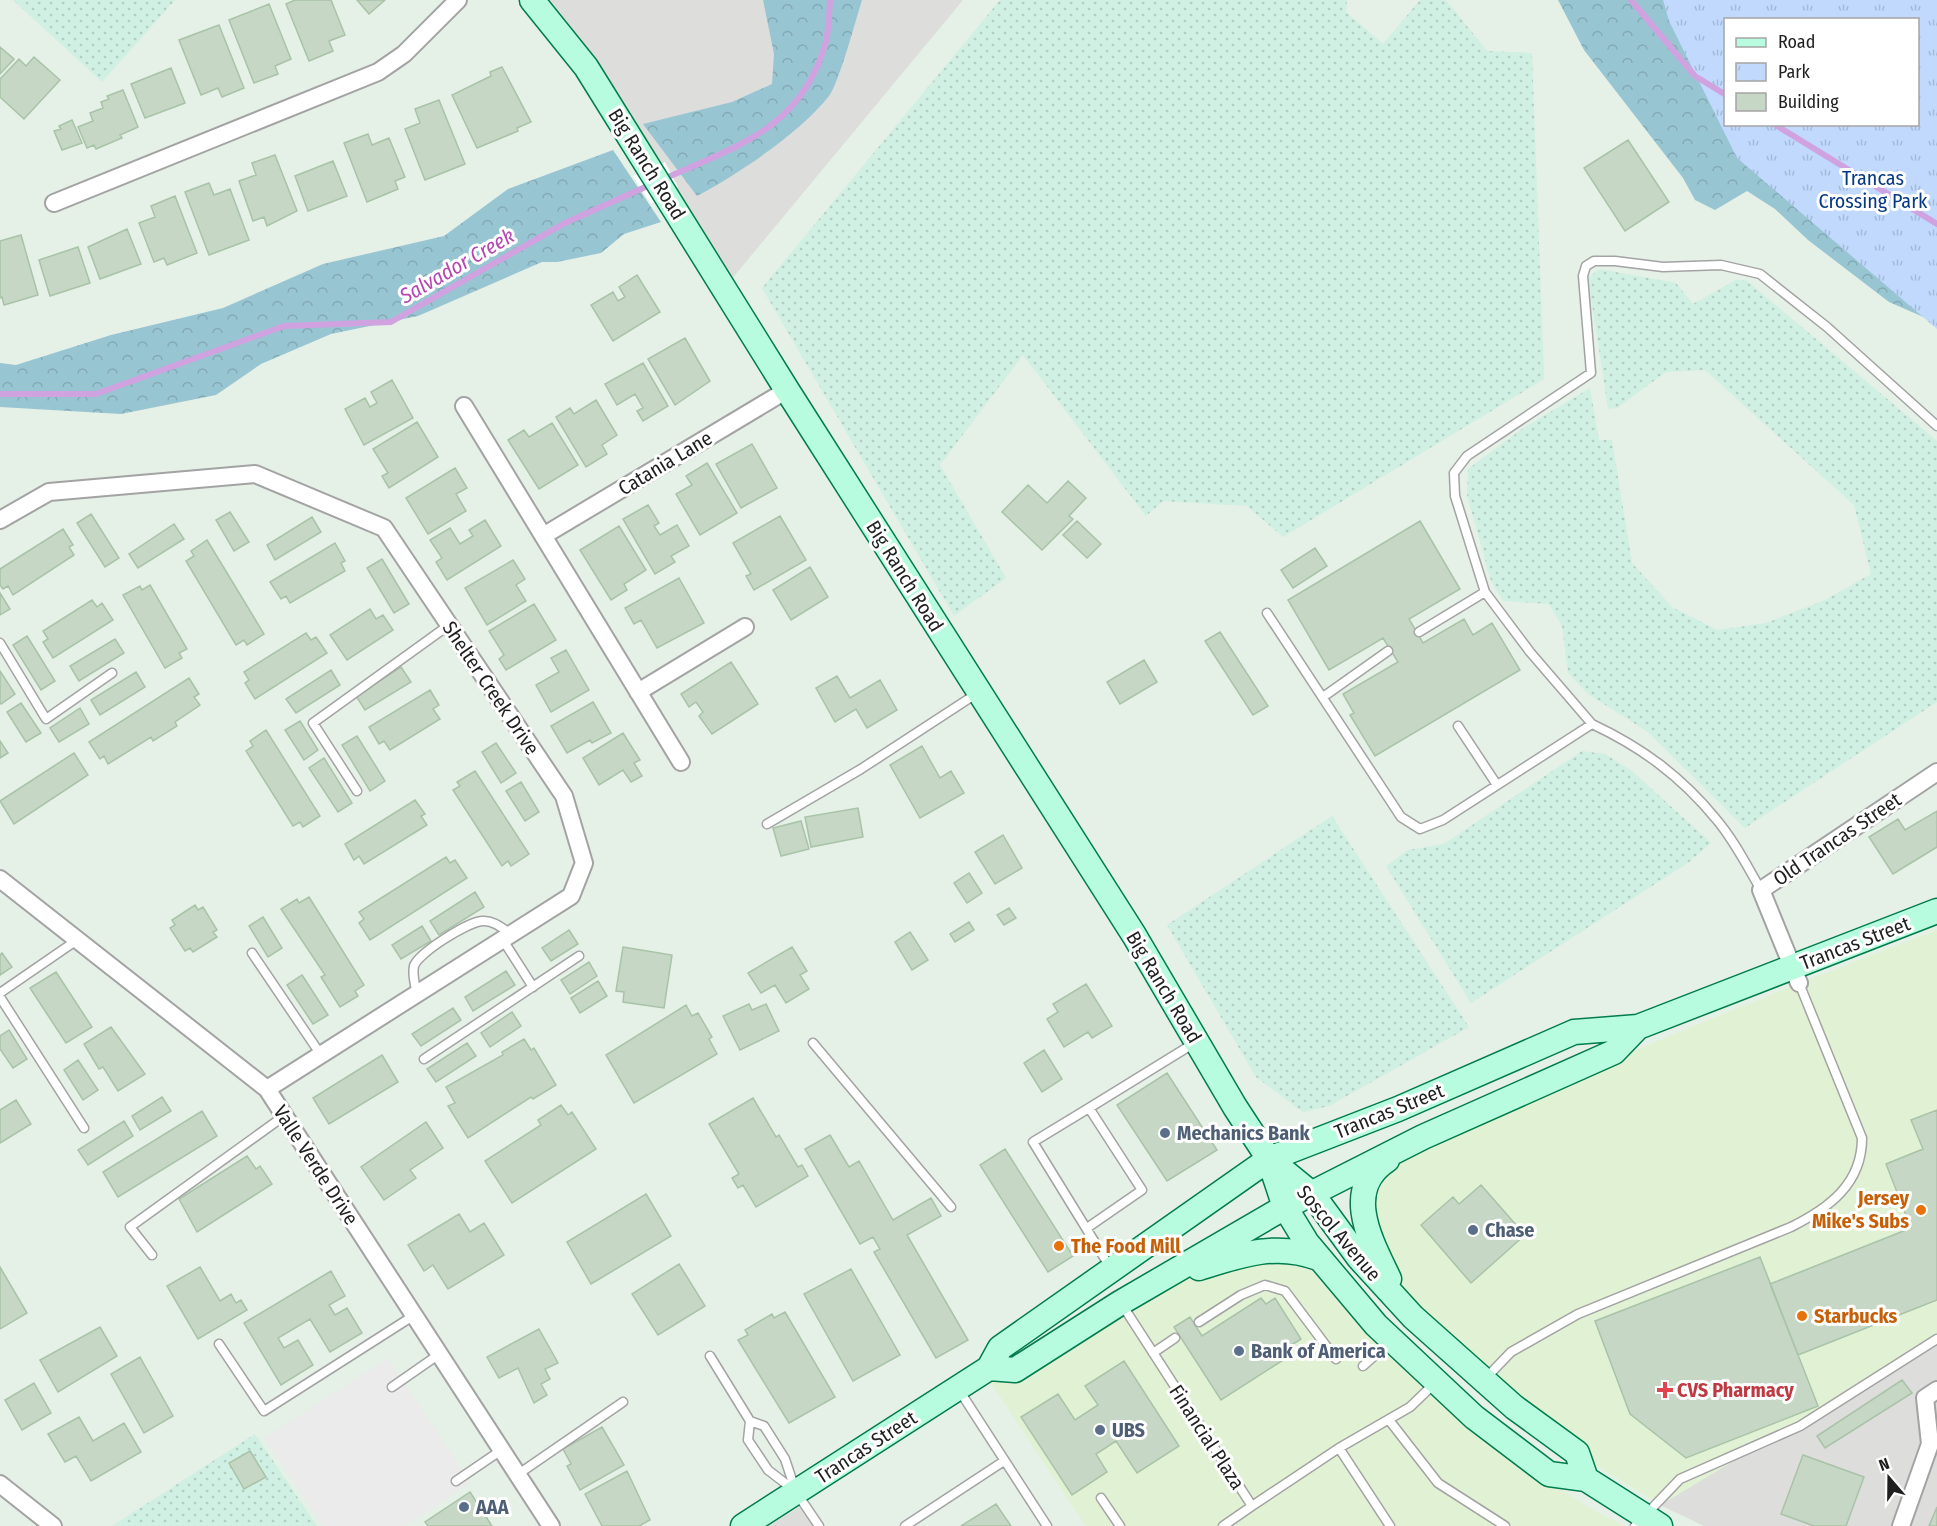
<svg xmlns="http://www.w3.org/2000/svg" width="1937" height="1526" font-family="'Fira Sans Condensed',sans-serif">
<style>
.residential{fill:#dddddc}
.commercial{fill:#e1f2d4}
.farmland{fill:url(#farmland-dots)}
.forest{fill:url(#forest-crowns)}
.park{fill:url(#park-tufts);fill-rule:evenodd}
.parking{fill:#ebebeb}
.pier{fill:#fff}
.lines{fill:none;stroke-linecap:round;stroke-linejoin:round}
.stream{stroke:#d0a3e0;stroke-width:6}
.building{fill:#c6d7c5;stroke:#a8c3a7;stroke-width:1.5}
.lane-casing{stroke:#a3a3a3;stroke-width:11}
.street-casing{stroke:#a3a3a3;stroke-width:20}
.secondary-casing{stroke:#007c4d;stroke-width:27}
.lane{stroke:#fff;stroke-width:8}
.street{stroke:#fff;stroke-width:16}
.secondary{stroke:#b7fcde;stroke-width:24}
.service-dot{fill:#5c6f8a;stroke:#fff;stroke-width:2}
.food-dot{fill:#e8710a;stroke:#fff;stroke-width:2}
.health-dot{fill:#e0444e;stroke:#fff;stroke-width:2}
.labels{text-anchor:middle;stroke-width:6;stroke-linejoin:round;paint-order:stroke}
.street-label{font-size:20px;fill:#1f1f1f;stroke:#fff}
.park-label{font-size:20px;fill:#063984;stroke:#fff}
.service-label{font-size:20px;font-weight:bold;fill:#4e5e75;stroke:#fff;text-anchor:start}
.food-label{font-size:20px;font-weight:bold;fill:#c56008;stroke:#fff;text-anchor:start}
.health-label{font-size:20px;font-weight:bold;fill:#be3a42;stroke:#fff;text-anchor:start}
.water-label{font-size:21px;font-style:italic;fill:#b447b2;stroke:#fff}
</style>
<defs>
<pattern id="farmland-dots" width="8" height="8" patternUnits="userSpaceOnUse" patternTransform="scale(1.5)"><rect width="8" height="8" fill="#d0f0e3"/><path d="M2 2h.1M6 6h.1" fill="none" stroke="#b2cdc2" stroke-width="1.8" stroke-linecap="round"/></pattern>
<pattern id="forest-crowns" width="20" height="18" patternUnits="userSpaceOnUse" patternTransform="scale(1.5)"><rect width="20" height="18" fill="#98c5d2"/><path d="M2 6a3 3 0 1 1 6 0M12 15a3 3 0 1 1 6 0" fill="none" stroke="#83a9b4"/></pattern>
<pattern id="park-tufts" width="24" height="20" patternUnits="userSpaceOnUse" patternTransform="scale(1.5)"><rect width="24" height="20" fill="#c0d9fc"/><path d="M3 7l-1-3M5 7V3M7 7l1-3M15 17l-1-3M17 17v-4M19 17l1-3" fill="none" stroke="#a5bad8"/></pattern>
</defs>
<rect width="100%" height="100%" fill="#e5f0e7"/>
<path class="residential" d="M545,0H963L721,292Z
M1937,1339V1526H1704L1660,1505Z
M799,1507L812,1526H769Z"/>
<path class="commercial" d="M1937,930V1339L1660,1505L1567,1447L1400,1303L1363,1199L1423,1137L1799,983Z
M1298,1251L1549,1474L1557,1487L1595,1511L1625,1526H1086L991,1383L1120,1303L1176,1276Z"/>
<path class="farmland" d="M13,0H175L102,82Z
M1000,0H1347L1346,12L1383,44L1420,0H1446L1487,51L1532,53L1544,379L1283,537L1247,506L1163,501L1146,516L1023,355L940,465L1006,578L954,616L762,288Z
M1599,269L1676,283L1693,304L1736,280H1746L1937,441V702L1745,828L1648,732L1588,694L1568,673L1562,626L1549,604L1503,601L1491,581L1467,495L1468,469L1522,429L1590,388L1599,440H1612L1632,563L1672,607L1717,630L1766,623L1825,600L1871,574L1854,505L1705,370L1666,372L1617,408L1608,409L1588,278Z
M1582,751L1605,754L1632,771L1711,843L1689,862L1471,1003L1386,866L1408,850L1444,844Z
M1332,816L1469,1027L1329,1106L1303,1112L1256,1077L1167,925Z
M255,1434L317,1526H112Z"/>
<path class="forest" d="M763,0H862C856,19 839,83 829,96C800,133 738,174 697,196L643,124L732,102L772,84L774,54Z
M1558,0H1694L1726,124H1918L1937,323L1889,302L1808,240L1775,209L1747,191L1715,210L1695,200L1683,178L1584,50Z
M613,150L661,222L624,234L601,253L557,262H542L418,316L331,334L261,364L216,395L121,414L0,407V363L16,365L111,335L223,308L323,264L444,236L508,189Z"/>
<path class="park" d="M1663,0H1937V329L1737,158L1669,21ZM1726,20H1918V124H1726Z"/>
<path class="parking" d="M388,1358L471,1483L405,1526H323L265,1438Z"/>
<path class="pier" d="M665,162L678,187L651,204L633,176Z"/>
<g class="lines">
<path class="stream" d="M1631,0L1695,76L1726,95
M1774,124L1937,224
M661,180C735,147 803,129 826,41C829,28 829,13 830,0
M0,394H96L284,326L391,322L565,223L652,184"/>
</g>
<path class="building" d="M295,0H331L345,35L329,41L333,51L309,61L286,4Z
M357,0H385L369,14Z
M269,4L291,59L275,66L278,74L254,83L229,20Z
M219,25L244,88L222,97L218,88L201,95L179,40Z
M0,47L14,59L0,74Z
M34,57L60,80L24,119L0,97V79L19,59L26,66Z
M502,67L531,122L517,128L518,131L477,148L452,95L491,76L490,72Z
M171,68L185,103L145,118L131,84Z
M123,90L138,127L120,135L122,138L96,149L94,145L87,148L78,127L93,121L90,113L103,108L101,102L109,99L107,96Z
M439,100L465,164L425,180L405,129L420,123L415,109Z
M72,120L82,143L62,150L54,131L61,129L59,126Z
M368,134L372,145L389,138L405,177L395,181L398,189L367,202L344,143Z
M1628,140L1669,202L1625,231L1584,168Z
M275,155L297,211L267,226L264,217L253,221L239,181L256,175L252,163Z
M333,161L347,196L308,211L295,176Z
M209,183L214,195L230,189L249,240L209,255L185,192Z
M175,196L197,253L167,265L164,258L154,262L139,223L155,217L151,206Z
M127,229L141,264L100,279L88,247Z
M21,235L38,295L4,305L2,297L0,298V241Z
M78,247L90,283L50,296L39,260Z
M637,275L660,312L613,341L591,305L613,292L618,301L625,297L619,287Z
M685,338L710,381L675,405L648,359Z
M643,363L668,406L643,421L637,411L643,408L635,394L617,405L605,384Z
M392,380L413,418L364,445L345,409L365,398L370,407L377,403L371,392Z
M596,400L617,435L602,445L607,454L586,467L556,417L570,408L574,414Z
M417,422L438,457L389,488L382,476L388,473L373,449Z
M552,423L578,465L539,489L508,440L524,430L529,437Z
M752,444L777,488L741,508L716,464Z
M707,463L737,513L700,535L676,494L692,485L686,476Z
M455,468L467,488L456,494L466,511L428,534L406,498Z
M1068,481L1086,498L1069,516L1073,519L1042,550L1002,512L1028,485L1047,503Z
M648,505L659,523L654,526L660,535L677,525L689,546L671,556L675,562L655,574L623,519Z
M230,512L249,542L234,551L216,520Z
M91,514L119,558L105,567L77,523Z
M780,516L806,560L754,590L746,576L751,574L733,543Z
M312,517L321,532L275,560L267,545Z
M485,520L501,546L447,580L436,562L442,558L430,540L450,528L460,544L473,536L469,530Z
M1077,521L1101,544L1087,558L1063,535Z
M1420,521L1460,589L1409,619L1423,643L1464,619L1473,635L1492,623L1520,670L1375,756L1350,715L1354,713L1343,694L1398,662L1383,638L1329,670L1288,600Z
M174,524L184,539L138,568L129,554Z
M619,526L646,570L624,584L627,590L611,600L580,550Z
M63,529L73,545L69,547L74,555L13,595L8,586L3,589L0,585V569Z
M207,540L264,634L247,645L244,640L236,645L186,561L194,556L191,551Z
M335,543L345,561L341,563L345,571L290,603L286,596L281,599L270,582Z
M1315,548L1327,566L1293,588L1281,570Z
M382,559L409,604L394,613L367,568Z
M513,560L525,579L516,585L526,601L487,625L465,588Z
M810,567L828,597L791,620L773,590Z
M679,578L704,623L657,648L641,620L634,624L625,608Z
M150,585L187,649L179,653L182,658L165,668L123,595L140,586L142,590Z
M0,593L10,609L0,615Z
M92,600L97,607L102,603L113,620L53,658L43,642L48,639L43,631Z
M534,604L556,640L506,670L499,659L504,655L489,631Z
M370,609L376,619L383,615L393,630L347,660L330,635Z
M1220,632L1268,706L1253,715L1205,641Z
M306,633L311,640L316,637L327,653L255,699L245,683L249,680L244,672Z
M27,636L55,681L41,690L13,645Z
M115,639L124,653L79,681L70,666Z
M566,650L589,690L551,712L536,685L559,672L551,658Z
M1144,660L1157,682L1120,704L1107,682Z
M731,662L758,704L712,734L699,716L703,712L696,702L689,707L681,694Z
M401,667L411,682L365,710L356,696Z
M331,670L340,685L296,713L286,699Z
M0,671L15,694L1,704L0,703Z
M136,672L145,687L100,715L91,700Z
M837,676L850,698L880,680L897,710L867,728L856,709L835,722L816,688Z
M189,678L199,694L194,697L200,705L175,722L177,726L153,741L151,737L108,764L104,756L100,759L89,742Z
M430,690L439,705L433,709L440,719L390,750L384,741L379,744L369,727Z
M593,702L611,733L592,743L590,740L567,753L551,726Z
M21,703L41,733L26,742L7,712Z
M80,708L89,724L59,742L50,728Z
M300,721L318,750L304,760L285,730Z
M266,730L320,816L303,827L300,822L293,826L246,751L253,746L250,741Z
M623,733L640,760L634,763L642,776L631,782L623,770L599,785L583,758Z
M357,736L385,781L370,791L342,745Z
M0,741L8,753L0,758Z
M496,743L516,773L501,783L482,752Z
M922,746L940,778L951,771L964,793L920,818L890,765Z
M74,753L88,775L14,824L0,801Z
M324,758L352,803L338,812L309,768Z
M475,771L529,854L511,866L508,861L502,866L453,790L460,786L457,782Z
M521,782L539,812L525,821L506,791Z
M415,800L425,814L421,816L427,825L364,864L359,856L354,860L345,844Z
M858,808L863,837L811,847L805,817Z
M1937,811V847L1893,874L1869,837L1898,819L1905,830Z
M801,821L809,849L781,856L773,828Z
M1003,835L1022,868L995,884L975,852Z
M446,857L450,863L455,860L467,878L370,940L359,923L364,919L359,912Z
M969,873L982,893L967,903L954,883Z
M475,892L484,907L439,935L430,921Z
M309,897L364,985L355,991L358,996L340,1007L321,977L325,975L281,909L297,899L299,903Z
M195,905L198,910L203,907L217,930L213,932L217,937L193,952L190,948L185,951L170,928L175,925L172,920Z
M1009,908L1016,918L1004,925L997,915Z
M263,917L282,948L268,957L249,926Z
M969,922L974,930L955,942L950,934Z
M422,926L431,941L401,959L392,945Z
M569,930L578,944L551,961L542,948Z
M910,932L928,960L912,970L895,942Z
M623,947L672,955L664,1008L623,1002L624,992L616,991Z
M792,947L807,971L800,975L809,989L786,1003L775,985L761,993L748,973Z
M2,953L12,967L0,975V955Z
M589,962L597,976L570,994L561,980Z
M506,971L515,985L473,1011L465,997Z
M56,972L92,1027L66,1043L30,988Z
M302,975L328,1015L313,1024L287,985Z
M598,981L607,996L580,1013L571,998Z
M1086,984L1112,1026L1092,1038L1088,1032L1064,1047L1047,1019L1058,1012L1053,1004Z
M749,1004L752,1010L766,1004L779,1031L740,1050L723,1016Z
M686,1005L692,1016L698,1013L712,1037L709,1039L717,1054L634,1103L606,1055Z
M453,1008L461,1020L421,1046L412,1034Z
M512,1012L521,1026L490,1047L481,1033Z
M111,1027L145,1074L118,1091L103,1067L99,1069L84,1044Z
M9,1030L27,1059L13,1068L0,1049V1036Z
M524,1039L531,1050L534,1048L556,1085L533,1099L531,1097L468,1138L448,1106L455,1103L446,1087L503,1055L502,1052Z
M467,1043L476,1056L436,1082L427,1069Z
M1044,1050L1062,1079L1042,1092L1024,1063Z
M382,1055L398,1082L329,1124L313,1098Z
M78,1060L98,1090L83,1100L64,1070Z
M1167,1073L1217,1150L1167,1181L1117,1105Z
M162,1097L171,1111L140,1130L132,1116Z
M753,1098L776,1137L779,1135L798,1167L802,1165L808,1176L756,1207L743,1185L738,1188L732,1178L739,1174L709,1124Z
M16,1100L31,1124L0,1143V1110Z
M561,1105L568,1115L572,1112L596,1149L512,1203L485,1161L541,1125L538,1120Z
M1937,1110V1300L1798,1355L1770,1284L1911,1228L1886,1164L1923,1149L1911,1120Z
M202,1111L217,1136L118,1197L103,1172Z
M124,1121L133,1136L88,1165L78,1150Z
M426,1122L443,1148L410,1170L416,1178L384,1200L361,1167Z
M830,1135L849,1167L859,1161L893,1220L931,1198L941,1216L907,1235L968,1340L936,1358L874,1252L880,1249L873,1237L860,1244L805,1149Z
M1005,1149L1073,1256L1048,1272L980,1165Z
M247,1156L256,1169L260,1166L272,1184L197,1232L179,1199Z
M1481,1185L1525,1235L1471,1283L1421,1225L1453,1197L1459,1204Z
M646,1194L671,1236L591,1284L567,1242Z
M459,1214L470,1232L484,1223L504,1255L448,1289L433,1265L424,1271L408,1245Z
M1760,1257L1818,1406L1686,1458L1630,1414L1595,1321Z
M679,1264L705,1306L658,1335L632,1294Z
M0,1267L27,1313L0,1329Z
M200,1267L220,1301L231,1294L236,1303L241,1300L247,1310L198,1339L167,1286Z
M851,1269L900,1355L853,1381L804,1294Z
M331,1271L345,1296L329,1305L335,1315L347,1308L362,1333L330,1352L310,1319L278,1338L284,1348L298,1340L313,1365L281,1385L244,1323Z
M1261,1298L1266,1304L1275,1298L1301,1339L1287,1348L1291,1355L1221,1400L1174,1327L1190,1317L1202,1336Z
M785,1312L835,1397L789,1423L738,1340L748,1335L745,1330L772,1314L774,1318Z
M100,1327L117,1356L58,1392L40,1360Z
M539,1329L558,1363L545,1369L550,1379L541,1384L547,1395L534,1403L518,1368L499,1378L487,1357Z
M140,1357L173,1416L144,1433L111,1374Z
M1124,1361L1179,1446L1137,1473L1116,1441L1096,1454L1107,1472L1072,1495L1021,1417L1058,1394L1075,1420L1098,1405L1085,1386Z
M1902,1380L1912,1393L1825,1448L1817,1436Z
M34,1383L51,1413L22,1430L5,1400Z
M79,1417L93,1441L124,1423L141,1452L91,1481L76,1456L65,1462L48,1434Z
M602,1427L624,1465L580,1490L567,1466L571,1464L563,1449Z
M250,1451L266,1477L244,1489L229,1463Z
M1803,1455L1864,1477L1846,1526H1814L1781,1514Z
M627,1471L650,1520L639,1526H602L585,1494Z
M470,1492L492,1526H428L425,1522Z
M996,1504L1011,1526H961Z
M1937,1507V1526H1929Z"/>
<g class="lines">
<defs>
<path id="lane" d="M1485,592L1455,496L1454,473L1467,456L1591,373L1583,276L1586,266L1594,261H1615L1663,267L1721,265L1760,274L1827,327L1937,426
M1267,613L1401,817L1420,829L1443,820L1592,724C1641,747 1681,776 1716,819C1734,840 1747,866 1761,890
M1419,632L1485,592L1530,652L1592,724
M0,643L46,719L112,673
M1323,697L1388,651
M1458,726L1497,785
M357,791L313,723L449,625
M767,824L861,769L979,692
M503,940L533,987
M252,953L321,1055
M0,993L77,940
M417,994C415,985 412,975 414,966C418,953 468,922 482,921C493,920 502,928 511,934
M0,997L84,1128
M813,1043L951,1207
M424,1059L579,956
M1089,1108L1196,1042
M1087,1228L1142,1190L1089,1108L1033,1142L1110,1267
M152,1255L130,1227L284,1116
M1121,1303L1252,1506L1339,1448L1410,1407L1435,1383
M1199,1322L1241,1295L1265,1285L1285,1291L1336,1359
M219,1344L264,1411L413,1316
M1153,1353L1175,1338
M710,1356L750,1421
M1363,1366L1391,1341
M1486,1378L1511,1352L1578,1314L1791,1227C1829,1208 1862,1184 1862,1138L1799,983
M392,1387L438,1355
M959,1390L1047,1526
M1389,1420L1438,1483L1505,1526
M1339,1448L1390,1526
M517,1475L623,1402
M456,1481L500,1451
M794,1490L768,1470L748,1440L750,1421L764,1426L785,1459L796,1492L819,1526
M1101,1498L1120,1526
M905,1526L1004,1461
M1223,1526L1252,1506
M1635,1526L1680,1479L1800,1426L1937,1339"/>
<path id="street" d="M54,203L378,72L404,54L458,0
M464,406L681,762
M0,520L49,492L255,474L384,528L564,796L584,863L571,896L267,1089
M543,536L787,390
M638,692L745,627
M0,879L267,1089L551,1526
M1799,983L1761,890L1937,772
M0,1484L53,1526
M1901,1526L1930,1444L1925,1398L1937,1390"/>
<path id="secondary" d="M532,0L586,67L787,390L1134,935L1235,1107L1269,1159L1285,1207L1307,1243L1376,1325L1474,1417L1549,1474L1586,1479L1660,1526
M1269,1159L1313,1195L1359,1258L1413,1317L1514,1407L1577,1453L1586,1479
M1387,1160C1341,1190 1372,1243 1389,1279
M1199,1268C1240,1255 1276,1242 1318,1258
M989,1368L1015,1370L1120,1303L1285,1207L1423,1137L1614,1052L1638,1027
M743,1526L989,1368L1000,1348L1269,1159L1398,1109L1574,1032L1638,1027L1937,911"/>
</defs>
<use href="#lane" class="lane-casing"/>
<use href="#street" class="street-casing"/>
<use href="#secondary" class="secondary-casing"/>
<use href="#lane" class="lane"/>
<use href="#street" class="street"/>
<use href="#secondary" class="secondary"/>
</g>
<g class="service-dot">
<circle cx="1165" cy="1133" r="6"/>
<circle cx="1473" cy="1230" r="6"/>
<circle cx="1239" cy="1351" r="6"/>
<circle cx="1100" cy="1430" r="6"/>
<circle cx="464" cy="1507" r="6"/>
</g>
<g class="food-dot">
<circle cx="1921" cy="1210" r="6"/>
<circle cx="1059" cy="1246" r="6"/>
<circle cx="1802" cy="1316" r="6"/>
</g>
<path class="health-dot" d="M1662 1381h6v6h6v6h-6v6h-6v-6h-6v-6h6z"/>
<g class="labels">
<g class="street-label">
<text transform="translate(647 164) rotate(58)" y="7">Big Ranch Road</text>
<text transform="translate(665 463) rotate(-31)" y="7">Catania Lane</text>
<text transform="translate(905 576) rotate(58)" y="7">Big Ranch Road</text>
<text transform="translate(491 688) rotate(56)" y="7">Shelter Creek Drive</text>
<text transform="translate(1837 839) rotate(-34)" y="7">Old Trancas Street</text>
<text transform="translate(1855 943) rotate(-21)" y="7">Trancas Street</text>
<text transform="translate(1164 987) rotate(59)" y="7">Big Ranch Road</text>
<text transform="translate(1389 1111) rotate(-22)" y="7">Trancas Street</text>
<text transform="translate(316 1165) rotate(57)" y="7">Valle Verde Drive</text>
<text transform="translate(1339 1233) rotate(50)" y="7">Soscol Avenue</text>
<text transform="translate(1207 1437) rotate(57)" y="7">Financial Plaza</text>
<text transform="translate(866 1447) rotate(-33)" y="7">Trancas Street</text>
</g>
<g class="park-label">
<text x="1873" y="185">Trancas<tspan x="1873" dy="23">Crossing Park</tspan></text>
</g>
<g class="service-label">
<text x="1177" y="1140">Mechanics Bank</text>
<text x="1485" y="1237">Chase</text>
<text x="1251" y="1358">Bank of America</text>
<text x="1112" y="1437">UBS</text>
<text x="476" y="1514">AAA</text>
</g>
<g class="food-label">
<text x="1909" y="1205" text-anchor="end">Jersey<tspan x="1909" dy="23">Mike's Subs</tspan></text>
<text x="1071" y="1253">The Food Mill</text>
<text x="1814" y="1323">Starbucks</text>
</g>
<g class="health-label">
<text x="1677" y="1397">CVS Pharmacy</text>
</g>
<g class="water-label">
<text transform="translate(457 266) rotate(-30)" y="7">Salvador Creek</text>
</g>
</g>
<rect x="1724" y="18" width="195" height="108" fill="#ffffff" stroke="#a5a5a5" stroke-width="1.5"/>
<rect x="1736" y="38" width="30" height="9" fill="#b7fcde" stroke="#a5a5a5" stroke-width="1.5"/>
<text x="1778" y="48" font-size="18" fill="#1f1f1f">Road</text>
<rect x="1736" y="63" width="30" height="18" fill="url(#park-tufts)" stroke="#a5a5a5" stroke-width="1.5"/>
<text x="1778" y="78" font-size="18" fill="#1f1f1f">Park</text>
<rect x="1736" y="93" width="30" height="18" fill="#c6d7c5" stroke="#a5a5a5" stroke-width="1.5"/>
<text x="1778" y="108" font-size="18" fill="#1f1f1f">Building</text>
<g transform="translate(1889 1478) rotate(340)" stroke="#ffffff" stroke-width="4.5" paint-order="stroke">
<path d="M0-4.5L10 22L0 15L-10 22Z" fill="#1f1f1f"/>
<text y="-9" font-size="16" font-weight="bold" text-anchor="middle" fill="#1f1f1f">N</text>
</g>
</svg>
